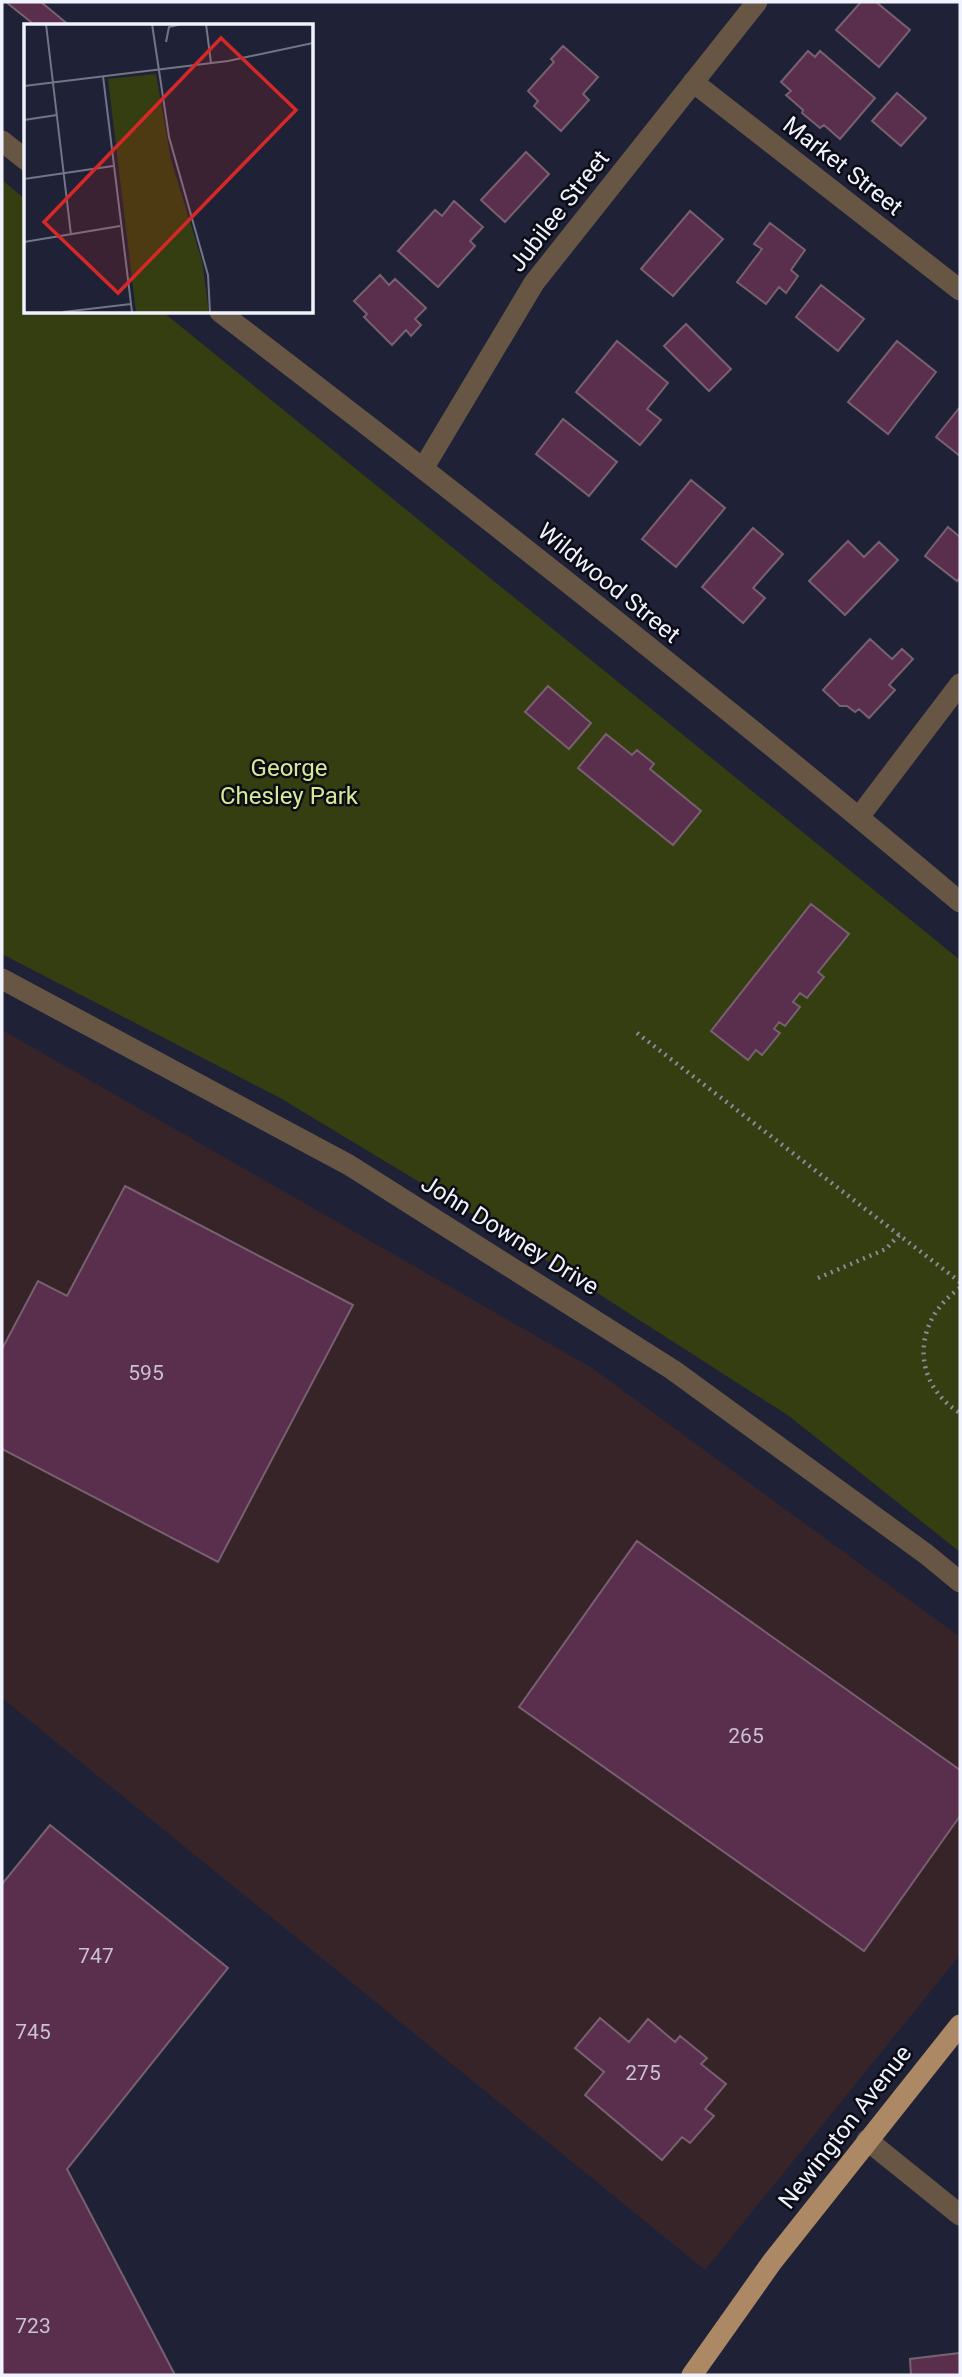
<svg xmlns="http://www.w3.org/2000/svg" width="962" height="2377" font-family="Roboto,sans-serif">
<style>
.industrial{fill:#372429}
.green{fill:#353e10}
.building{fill:#5a2e4d;stroke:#786070;stroke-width:2}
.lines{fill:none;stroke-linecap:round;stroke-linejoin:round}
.path{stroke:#898b9b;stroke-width:4.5;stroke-dasharray:2 5;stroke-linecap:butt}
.minor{stroke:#685645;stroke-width:21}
.major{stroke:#ac8864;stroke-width:21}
.labels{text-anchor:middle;stroke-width:5;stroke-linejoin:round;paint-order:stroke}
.number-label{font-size:21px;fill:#cac1d1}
.street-label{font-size:24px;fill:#f0f2fd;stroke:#0b0c15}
.park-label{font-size:24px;fill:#d6ea96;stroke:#0b0c15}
.inset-road{fill:none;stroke:#737586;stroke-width:2}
.view{fill:#d62828;fill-opacity:0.15;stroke:#d62828;stroke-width:3.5}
.inset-edge{fill:none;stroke:#f0f2fd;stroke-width:3.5}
</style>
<rect width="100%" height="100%" fill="#1f2236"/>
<path class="industrial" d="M2,1030L592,1368L960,1637V1955L705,2270L2,1698Z"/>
<path class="green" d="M2,180L26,200V312H163L960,960V1552L789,1416L507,1235L282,1099L2,954Z"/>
<path class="building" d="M6,2H41L70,26H36Z
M861,2H876L910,30L879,67L836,30Z
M563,46L598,77L583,94L589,100L561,131L534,106L538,101L528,91L554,62L551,59Z
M808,51L815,57L820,51L875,98L840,139L824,125L820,128L802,113L803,110L786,95L791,91L781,82Z
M897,93L926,118L901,146L872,121Z
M526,152L549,174L505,222L481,200Z
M454,201L483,227L470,241L475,246L438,287L398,251L435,210L442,216Z
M690,211L723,239L673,296L641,269Z
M770,223L805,250L791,270L798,276L786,293L779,287L766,304L737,282L762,249L754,244Z
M380,275L389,285L395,279L426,308L415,319L421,325L411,336L406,330L392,345L364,317L367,314L354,301Z
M821,285L864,319L838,351L796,317Z
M686,324L731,369L709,391L664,346Z
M617,341L668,383L647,409L661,420L640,445L576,392Z
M897,341L936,372L888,434L848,402Z
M960,407V456L936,437Z
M563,419L617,462L589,496L536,454Z
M691,480L725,508L676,567L642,539Z
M948,527L960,537V577L957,581L925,556Z
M753,528L783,554L753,588L765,598L743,623L702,587Z
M848,541L864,557L879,542L898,560L845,615L809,581Z
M870,639L892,659L902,649L913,659L889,685L895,690L869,718L859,709L855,712L847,706H840L823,690Z
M548,686L591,723L569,749L525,712Z
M606,734L632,755L637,750L654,764L650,769L701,811L673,845L578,768Z
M811,904L849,934L818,972L824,977L807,998L800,993L793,1002L800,1007L785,1026L779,1022L774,1029L780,1033L762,1055L756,1050L748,1060L711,1031Z
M125,1186L353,1305L218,1562L2,1449V1349L38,1281L67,1296Z
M637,1541L960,1770V1816L864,1951L519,1707Z
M50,1825L228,1968L67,2169L175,2375H2V1884Z
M600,2018L629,2042L648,2019L675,2042L680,2036L707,2058L701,2064L726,2084L705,2109L714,2116L690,2143L682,2137L662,2160L585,2095L604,2072L575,2048Z
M960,2353V2375H911L910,2359Z"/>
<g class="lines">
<path class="path" d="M637,1033L960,1282
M818,1278L886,1249L899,1235
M960,1288C913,1320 910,1382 960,1413"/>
<path class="minor" d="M693,82L960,290
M2,141L26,160
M220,312C471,504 719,699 960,902
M424,467L534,283L757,2
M859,817L960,684
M2,979L349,1165L673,1370L926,1554L960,1582
M867,2140L960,2215"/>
<path class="major" d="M692,2375L772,2262L960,2025"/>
</g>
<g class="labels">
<g class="number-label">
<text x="146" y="1380">595</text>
<text x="746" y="1743">265</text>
<text x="96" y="1963">747</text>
<text x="33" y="2039">745</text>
<text x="643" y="2080">275</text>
<text x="33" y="2333">723</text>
</g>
<g class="street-label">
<text transform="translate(843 166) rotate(38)" y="8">Market Street</text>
<text transform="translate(559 211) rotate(-52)" y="8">Jubilee Street</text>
<text transform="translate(609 583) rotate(39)" y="8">Wildwood Street</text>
<text transform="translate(510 1235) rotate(32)" y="8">John Downey Drive</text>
<text transform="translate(845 2127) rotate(-52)" y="8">Newington Avenue</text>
</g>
<g class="park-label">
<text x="289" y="776">George<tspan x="289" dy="28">Chesley Park</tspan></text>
</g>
</g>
<g transform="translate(24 24)">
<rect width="289" height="289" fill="#1f2236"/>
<path d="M132,50L147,136L178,237L185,288H112L84,55Z" fill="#353e10"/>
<path class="inset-road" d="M22,0L47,211M128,0L145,113L184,251L186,288M182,0L187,39M142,18L145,3L158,0M79,52L108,288M0,62L204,37L289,19M0,96L33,91M0,155L89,142M0,218L96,202M39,288L107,280"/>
<path class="view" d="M197,14L272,86L94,269L20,198Z"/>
<rect width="289" height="289" class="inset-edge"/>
</g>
<rect width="962" height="2377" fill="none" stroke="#f0f2fd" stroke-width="7"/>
</svg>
